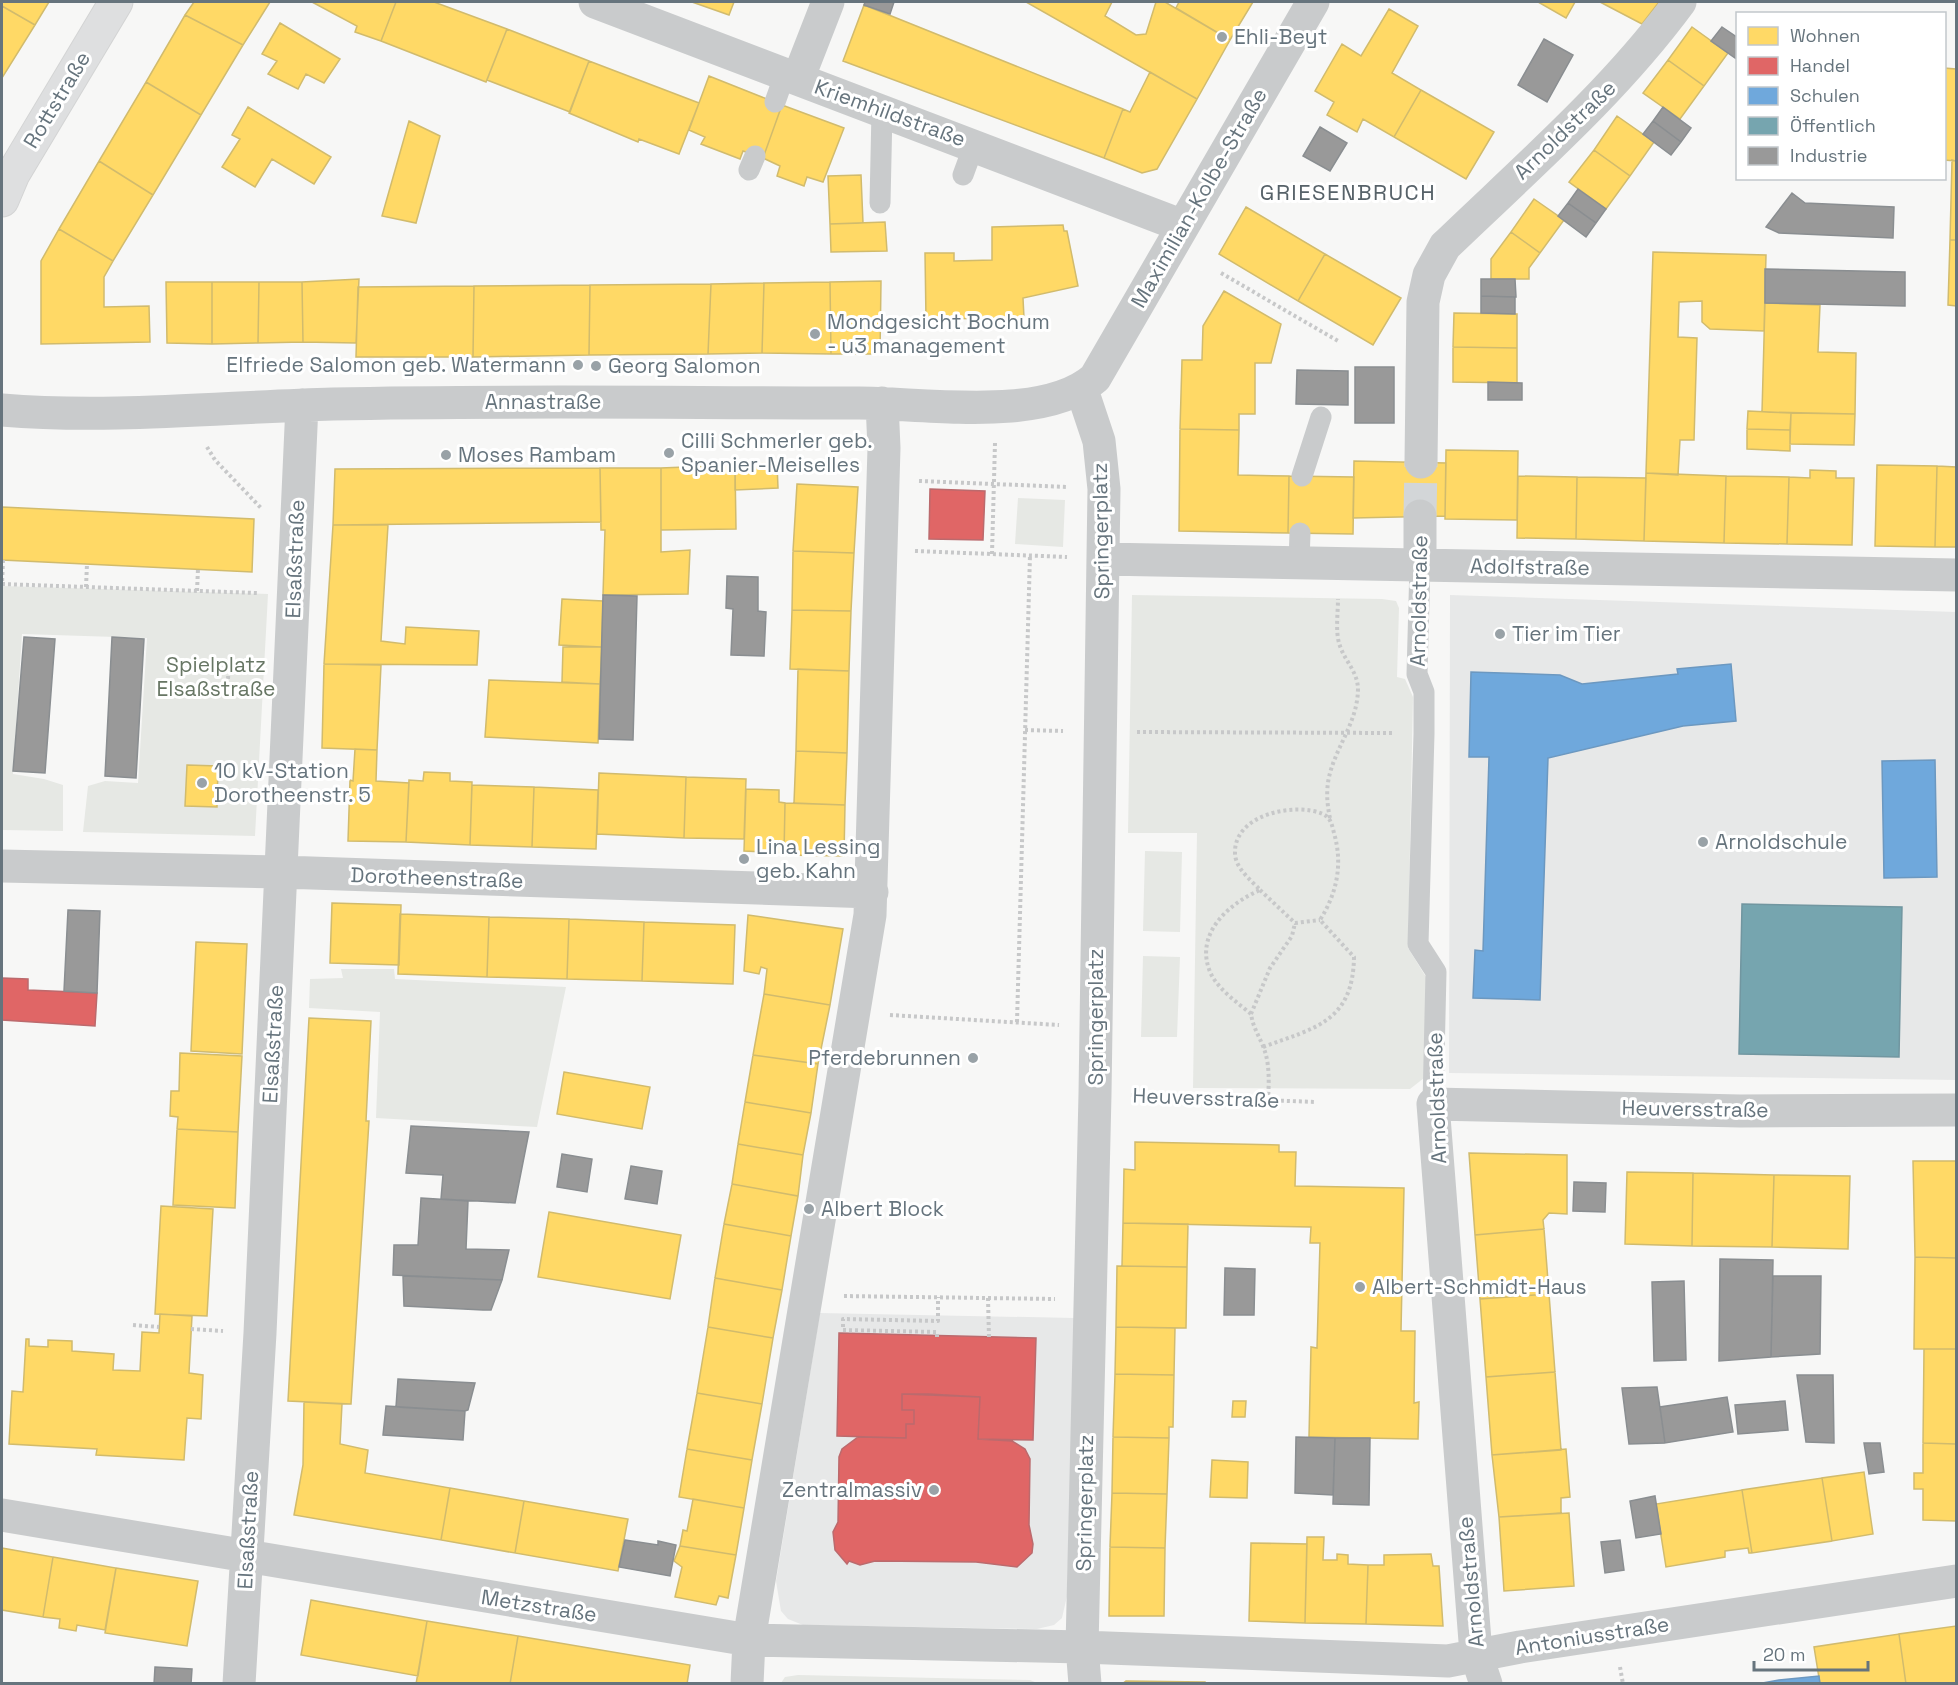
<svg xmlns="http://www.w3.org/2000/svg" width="1958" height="1685" font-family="'Space Grotesk',sans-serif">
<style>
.built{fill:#e7e8e8}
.green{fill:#e6e8e4}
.homes{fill:#ffd966;stroke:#d1bb6d;stroke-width:1.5}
.shops{fill:#e06666;stroke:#bb6a6d;stroke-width:1.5}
.schools{fill:#6fa8dc;stroke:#6c98c0;stroke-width:1.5}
.public{fill:#76a5af;stroke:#7196a0;stroke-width:1.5}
.industry{fill:#999;stroke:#8a8e91;stroke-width:1.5}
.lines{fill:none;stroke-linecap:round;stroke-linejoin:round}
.street-tunnel{stroke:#d3d6d8;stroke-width:33;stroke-dasharray:33 16;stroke-linecap:butt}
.secondary-casing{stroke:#d3d4d4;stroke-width:35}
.path{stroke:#c7c8c9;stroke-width:4;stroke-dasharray:3 3;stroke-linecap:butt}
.lane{stroke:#c9cbcc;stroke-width:21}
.street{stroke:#c9cbcc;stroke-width:33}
.secondary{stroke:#dedfe0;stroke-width:33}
.poi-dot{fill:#99a2a7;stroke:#fff;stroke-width:2}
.labels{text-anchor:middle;stroke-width:6;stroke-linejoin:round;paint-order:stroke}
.poi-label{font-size:21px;fill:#66747d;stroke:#fff;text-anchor:start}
.street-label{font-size:21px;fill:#66747d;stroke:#fff}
.park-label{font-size:21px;fill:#677664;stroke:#fff}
.neighbourhood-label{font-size:22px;letter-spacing:1.5px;fill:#576269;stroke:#fff}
</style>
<rect width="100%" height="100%" fill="#f7f7f6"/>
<path class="built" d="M1450,595L1956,612V1080L1449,1073Z
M820,1313L1075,1318L1067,1596L1062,1618L1054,1625L1037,1629L803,1625L788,1619L781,1611L776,1581Z"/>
<path class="green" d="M1018,498L1065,500L1063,547L1015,544Z
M2,586L268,594L255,836L83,832L88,786L105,781L138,783L147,638L22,634L13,774L44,779L63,785V831L2,830Z
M1132,595L1382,599L1396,601L1399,608L1397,677L1405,679L1413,697L1408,948L1426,977L1424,1078L1410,1089L1193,1088L1197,833H1128Z
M1145,851L1182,852L1180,932L1143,931Z
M1143,956L1180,957L1177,1037H1141Z
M341,969H394L395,979L566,987L537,1127L376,1118L380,1012L309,1008L310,979L343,978Z
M798,1675L1030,1680L1037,1683H781L785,1677Z"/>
<path class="homes" d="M2,2H49L35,25L2,6Z
M194,2H270L243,45L185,15Z
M312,2H396L381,41L355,32L357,26Z
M396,2H434L507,29L486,82L381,41Z
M692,2H734L729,15Z
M1026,2H1112L1105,16L1136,35L1146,34L1156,2H1165L1230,40L1197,99Z
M1179,2H1253L1230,40L1176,8Z
M1538,2H1575L1566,18Z
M1600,2H1659L1642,24Z
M864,5L1123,109L1104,158L843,61Z
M2,6L35,25L2,78Z
M1389,9L1418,26L1392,73L1421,90L1394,137L1363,119L1357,132L1327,115L1334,102L1315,91L1342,44L1361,56Z
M185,15L243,45L201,115L146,82Z
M280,23L340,59L324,83L306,74L298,89L268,74L277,61L262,54Z
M1692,27L1728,53L1704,86L1668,60Z
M507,29L589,61L570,112L487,80Z
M1668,60L1704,86L1680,119L1643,93Z
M589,61L699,103L679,154L639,139L638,142L569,113Z
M1944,68L1956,69V161L1944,160Z
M1150,72L1197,99L1157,169L1142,173L1104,158L1123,109L1130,112Z
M709,76L782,105L763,158L743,151L740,159L701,144L705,137L689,130Z
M146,82L201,115L153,195L99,161Z
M1421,90L1494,132L1466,179L1394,137Z
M782,105L844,128L823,182L807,177L804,186L777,176L780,166L763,158Z
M248,107L331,157L314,184L272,159L255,187L222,167L240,139L232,135Z
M1617,116L1654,142L1630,176L1594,150Z
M409,121L440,136L416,223L382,216Z
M1594,150L1630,176L1606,209L1569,182Z
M1952,160L1956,161V240H1950Z
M99,161L153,195L113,261L59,229Z
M861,175L863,223L830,224L828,176Z
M1534,199L1564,220L1540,253L1511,232Z
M1246,207L1325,254L1298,301L1219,254Z
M885,222L887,251L831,252L830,224Z
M1063,225L1064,231H1067L1078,286L1023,298L1024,318L926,319L925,253H954V261L992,260V227Z
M59,229L113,261L104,277V307L149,306L150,342L41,344V261Z
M1511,232L1540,253L1529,268V279H1491V259Z
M1950,240H1956V306L1948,305Z
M1653,252L1766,255L1764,331L1710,329L1702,322V301L1679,302L1678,337L1697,338L1694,440H1680L1678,475L1646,473Z
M1325,254L1401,298L1373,345L1298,301Z
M359,279L356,343L303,342L302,282Z
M881,281L880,354H831L830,282Z
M166,282H212V344L167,343Z
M212,282H259L258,343L212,344Z
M259,282H302L303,342L258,343Z
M830,282L831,354L762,353L764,283Z
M764,283L762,353L708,354L711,284Z
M711,284L708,354L589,355L590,285Z
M590,285L589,355L473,357L474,286Z
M474,286L473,357H356L358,287Z
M1224,291L1281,324L1271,363H1255V414H1239V430L1180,429L1182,360H1202L1203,326Z
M1765,303L1820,305L1818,352L1856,353L1855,414L1762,412Z
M1454,313L1517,314V348L1453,347Z
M1453,347L1517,348V383L1453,382Z
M1748,411L1791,413L1790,430L1747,429Z
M1791,413L1855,414L1854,445L1790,444Z
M1180,429L1239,430L1238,475L1289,476L1288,533L1179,531Z
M1747,429L1790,430V451L1747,449Z
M1446,450L1518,451L1517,520L1445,519Z
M1354,461L1446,463L1445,516L1353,518Z
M777,463L778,488L735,490V465Z
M735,465L736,529L661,530V468Z
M1877,465L1937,466L1935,547L1875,546Z
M1937,466L1956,467V547H1935Z
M600,468L601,522L333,525L335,469Z
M600,468H661V552L690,550L688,594L603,595L605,530H601Z
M1810,470L1836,471V478H1854L1852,545L1787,544L1789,477L1810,478Z
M1646,473L1726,476L1724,543L1644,541Z
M1289,476L1354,477L1353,534L1288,533Z
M1518,476L1577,477L1576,539L1517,538Z
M1726,476L1789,477L1787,544L1724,543Z
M1577,477L1646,478L1644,541L1576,539Z
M797,484L858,487L854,553L793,551Z
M2,507L254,519L252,572L2,560Z
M333,525H388L381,641L405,644L406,627L479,631L477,665L324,664Z
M793,551L854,553L851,611L792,610Z
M562,599L603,601L602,647L559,645Z
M792,610L851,611L849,671L790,669Z
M563,647H602L600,684L562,682Z
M324,664L381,665L377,750L322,748Z
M798,669L849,671L847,753L796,751Z
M489,680L600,684L598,743L485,737Z
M355,749L377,750L376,781L409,783L406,842L348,841L350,780L353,781Z
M796,751L847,753L845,805L794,803Z
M187,765L218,766L217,807L185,806Z
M424,772L450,773V781L472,782L470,845L406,842L409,780L423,781Z
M599,773L686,777L684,838L597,834Z
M686,777L746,779L744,839L684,838Z
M472,785L534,787L532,847L470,845Z
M534,787L598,790L596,849L532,847Z
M746,789L779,790V802L785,803L784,853L744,851Z
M785,803L845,805L844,856L784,855Z
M332,903L401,905L399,965L330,963Z
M400,914L489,917L487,977L398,974Z
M748,915L843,929L830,1005L764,994L767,969L761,967L759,974L744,971Z
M489,917L569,919L567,979L487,977Z
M569,919L644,922L642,981L567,979Z
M644,922L735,925L733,984L642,981Z
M196,942L247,944L242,1054L191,1051Z
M764,994L830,1005L818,1064L753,1055Z
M309,1018L371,1021L366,1121H369L351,1404L288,1401Z
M180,1053L242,1056L238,1132L177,1129L178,1117L170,1116L171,1091H179Z
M753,1055L818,1064L811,1113L745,1102Z
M564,1072L650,1087L642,1129L557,1114Z
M745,1102L811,1113L803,1155L738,1144Z
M177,1129L238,1132L235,1208L173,1205Z
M1135,1142L1279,1145V1152H1296L1295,1186L1404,1188L1401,1331H1415L1414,1403L1419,1402L1418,1439L1309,1437L1311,1347L1317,1348L1320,1243H1310L1311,1227L1123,1223L1124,1169L1135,1170Z
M738,1144L803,1155L798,1196L732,1184Z
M1469,1153L1567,1155V1214L1549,1213L1543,1220L1544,1229L1475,1235Z
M1913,1161H1956V1258L1915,1257Z
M1627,1172L1693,1173L1692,1246L1625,1244Z
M1693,1173L1774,1175L1772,1247L1692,1246Z
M1774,1175L1850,1176L1848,1249L1772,1247Z
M732,1184L798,1196L791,1236L724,1224Z
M161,1206L213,1209L207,1316L155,1314Z
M549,1212L681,1235L670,1299L538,1277Z
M1123,1223L1188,1224L1187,1267L1122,1266Z
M724,1224L791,1236L782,1290L715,1278Z
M1544,1229L1549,1294L1480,1299L1475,1235Z
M1915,1257L1956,1258V1349H1914Z
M1117,1266L1187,1267L1186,1328L1116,1327Z
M715,1278L782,1290L773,1338L708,1327Z
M1549,1294L1555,1372L1486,1377L1480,1299Z
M160,1314L192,1316L189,1373L203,1375L201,1419L187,1418L184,1460L96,1455L97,1449L9,1444L12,1391L23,1392L26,1339H29V1346L48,1347V1340L72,1341V1351L114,1354L113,1370L140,1371L142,1332L159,1333Z
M708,1327L773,1338L762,1404L697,1393Z
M1116,1327L1175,1328L1174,1375L1115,1374Z
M1924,1349H1956V1444L1923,1443Z
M1555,1372L1561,1450L1492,1455L1486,1377Z
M1115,1374L1174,1375L1173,1427H1169V1438L1113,1437Z
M697,1393L762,1404L752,1460L687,1449Z
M1233,1401H1246L1245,1417H1232Z
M304,1402L342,1404L340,1444L368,1450L365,1473L450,1488L441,1540L294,1515L303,1465Z
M1113,1437L1169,1438L1167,1494L1112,1493Z
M1923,1443L1956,1444V1521L1923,1520V1489H1914V1473H1923Z
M687,1449L752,1460L744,1508L679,1497Z
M1566,1449L1570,1497L1561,1498V1513L1499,1517L1492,1455Z
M1212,1460L1248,1462L1247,1498L1210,1497Z
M1864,1472L1873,1534L1832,1541L1822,1478Z
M1822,1478L1832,1541L1752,1553L1742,1490Z
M450,1488L524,1501L515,1553L441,1540Z
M1742,1490L1752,1553H1749L1748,1548L1725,1551V1557L1666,1567L1656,1504Z
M1112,1493L1167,1494L1165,1548L1110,1547Z
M693,1499L744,1508L736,1555L680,1546L683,1530L687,1531Z
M524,1501L628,1519L618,1571L515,1553Z
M1569,1513L1574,1586L1504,1591L1499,1517Z
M1307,1537H1324L1323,1560H1337V1554L1348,1555V1564L1368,1565L1366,1624L1305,1623Z
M1251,1543L1307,1544L1305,1623L1249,1621Z
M680,1546L736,1555L728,1598L719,1596L716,1605L675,1597L682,1567L674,1561Z
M1110,1547L1165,1548L1164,1616H1109Z
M2,1548L53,1557L43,1617L2,1610Z
M1431,1554L1433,1566H1439L1443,1626L1366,1624L1368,1565H1384V1555Z
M53,1557L116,1568L105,1630L77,1625L76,1631L59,1628L60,1619L43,1617Z
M116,1568L198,1581L187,1646L105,1633Z
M311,1600L427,1621L418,1676L301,1655Z
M427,1621L518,1636L510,1684H416Z
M1956,1626V1684H1906L1899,1634Z
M1899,1634L1906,1684H1820L1814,1647Z
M518,1636L690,1665L687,1684H510Z
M1126,1681L1205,1682V1684H1122Z"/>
<path class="shops" d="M930,489L985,491L983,540L929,539Z
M2,978L28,979V990L97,993L95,1026L2,1020Z
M839,1333L1036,1338L1033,1440L978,1439L980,1397L929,1394H902V1410H914V1424H906V1438L837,1436Z
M902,1394L980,1397L978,1439L1012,1441L1025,1449L1030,1459L1029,1525L1033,1544L1032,1553L1017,1567L976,1562L875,1561L860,1565L849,1561L847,1564L835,1550L833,1532L838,1522L839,1457L842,1449L858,1437L906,1438V1424H914V1410H902Z"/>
<path class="schools" d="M1731,664L1736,721L1683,726L1548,758L1540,1000L1473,998L1475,950L1483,951L1489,757H1469L1471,672L1560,675L1582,684L1678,674L1677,669Z
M1935,760L1937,877L1884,878L1882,761Z
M1819,1676L1820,1684H1757L1779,1680Z"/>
<path class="public" d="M1742,904L1902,907L1899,1057L1739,1054Z"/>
<path class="industry" d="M865,2H894L890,14L864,5Z
M1722,27L1738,38V60L1711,41Z
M1544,39L1573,55L1547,102L1518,85Z
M1663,107L1691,128L1681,142L1653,121Z
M1653,121L1681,142L1671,155L1643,134Z
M1320,127L1347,143L1330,171L1303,156Z
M1578,189L1606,209L1596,223L1568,203Z
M1792,193L1805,203L1894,207L1893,238L1779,233L1766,227Z
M1568,203L1596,223L1586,237L1558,216Z
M1765,269L1905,272V306L1765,303Z
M1481,279H1515L1516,297L1481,296Z
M1481,296L1515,297V314L1481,313Z
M1355,367H1394V423H1355Z
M1297,370L1348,371V405L1296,404Z
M1488,382L1522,383V400H1488Z
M727,576L758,577V611L766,612L764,656L731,655L733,609L726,608Z
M603,595L637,596L633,740L599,739Z
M24,637L55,639L45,773L13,771Z
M112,637L144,639L136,778L105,776Z
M68,910L100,911L97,993L64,991Z
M411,1126L529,1132L515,1203L441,1199L443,1175L406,1173Z
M562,1154L592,1159L587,1192L557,1187Z
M631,1166L662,1171L657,1204L625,1199Z
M1574,1182L1606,1183L1605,1212L1573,1211Z
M421,1198L468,1201L466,1249L509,1250L502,1280L393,1275L394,1245H418Z
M1720,1259L1773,1260L1771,1357L1719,1361Z
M1225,1268L1255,1269L1254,1315H1224Z
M403,1276L502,1280L491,1310H483L404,1306Z
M1773,1276H1821L1820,1354L1771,1357Z
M1684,1281L1686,1360L1654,1361L1652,1282Z
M1797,1375H1833L1834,1443L1806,1442Z
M398,1379L475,1383L468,1410L465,1411L396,1407Z
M1657,1387L1665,1443L1629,1444L1622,1388Z
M1727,1397L1733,1432L1665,1443L1660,1407Z
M1785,1401L1788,1430L1738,1434L1735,1405Z
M386,1406L465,1411L463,1440L383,1435Z
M1296,1437L1335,1438L1333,1495L1295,1493Z
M1335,1438H1370L1369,1505L1333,1504Z
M1864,1443H1880L1884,1472L1869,1474Z
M1655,1496L1661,1534L1636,1538L1630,1501Z
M625,1540L658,1545V1541L676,1545L670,1576L619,1567Z
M1620,1540L1624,1570L1605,1573L1601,1542Z
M155,1667L192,1669L191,1684H154Z"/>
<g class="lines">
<path class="street-tunnel" d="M1420,516L1421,462"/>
<defs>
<path id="secondary" d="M2,200L13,174L116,2"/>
</defs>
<use href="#secondary" class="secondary-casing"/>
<path class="path" d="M1221,273L1338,341
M207,447L215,460L261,508
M919,481L1068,487
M915,551L1067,557
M992,554L995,443
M3,560L2,584L257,593
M86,587L87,564
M197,591L198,569
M228,679L229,661L254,663
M1025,730L1063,731
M1137,732L1393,733
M1330,818C1327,804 1326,791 1329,777C1336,746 1358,722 1358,688C1357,671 1345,661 1340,646C1335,633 1338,613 1338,599
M1260,890L1295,923L1320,920
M1251,1014L1270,968L1292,936L1295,923
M890,1015L1059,1025
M1017,1022L1030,555
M1263,1047C1315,1028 1353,1022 1354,957L1320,920C1337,893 1343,864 1334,833C1332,825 1331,818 1323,814C1295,802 1234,814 1235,853C1235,868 1251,880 1260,890C1228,904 1193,935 1211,974C1219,990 1238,1003 1251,1014C1253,1027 1258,1034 1263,1046C1270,1063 1269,1082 1268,1100
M1131,1095L1316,1102
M844,1296L1055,1299
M988,1298L989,1338
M133,1325L159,1327
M191,1329L223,1331
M937,1337V1332L843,1330V1319L938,1321V1297
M1620,1667L1623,1684"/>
<path class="lane" d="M775,102L785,74
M749,170L755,156
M963,175L974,145
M880,203L882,111
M1302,476L1321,417
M1299,563L1300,533
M1420,565L1417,674L1424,692V734L1418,944L1436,972L1433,1104"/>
<path class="street" d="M595,2L1183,226
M798,79L828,2
M1082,390L1099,441L1104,489L1095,1094L1082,1647L1085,1684
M2,410C111,419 223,407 333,404C508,400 683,403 859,403C924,403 1044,423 1095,378L1313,2
M1421,462L1423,302L1429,275L1445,246C1526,168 1613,93 1680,2
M1103,559L1956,575
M1420,565V516
M2,866L282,872L872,892
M2,1515L749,1640L1082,1647L1448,1661L1520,1647L1956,1581
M239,1684L260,1333L302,405
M747,1684L749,1640L870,915L884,448L882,403
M1486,1684L1476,1654L1433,1104L1740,1111L1956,1110"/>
<use href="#secondary" class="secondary"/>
</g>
<g class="poi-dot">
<circle cx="1222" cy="37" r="6"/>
<circle cx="815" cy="334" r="6"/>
<circle cx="578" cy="365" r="6"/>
<circle cx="596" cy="366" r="6"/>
<circle cx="669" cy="453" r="6"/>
<circle cx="446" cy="455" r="6"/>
<circle cx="1500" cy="634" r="6"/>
<circle cx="202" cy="783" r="6"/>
<circle cx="1703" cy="842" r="6"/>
<circle cx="744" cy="859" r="6"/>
<circle cx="973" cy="1058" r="6"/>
<circle cx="809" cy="1209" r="6"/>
<circle cx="1360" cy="1287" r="6"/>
<circle cx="934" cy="1490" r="6"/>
</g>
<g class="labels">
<g class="poi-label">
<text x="1234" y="44">Ehli-Beyt</text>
<text x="827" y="329">Mondgesicht Bochum<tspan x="827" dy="24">- u3 management</tspan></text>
<text x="566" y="372" text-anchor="end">Elfriede Salomon geb. Watermann</text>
<text x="608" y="373">Georg Salomon</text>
<text x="681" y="448">Cilli Schmerler geb.<tspan x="681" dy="24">Spanier-Meiselles</tspan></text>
<text x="458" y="462">Moses Rambam</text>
<text x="1512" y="641">Tier im Tier</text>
<text x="214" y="778">10 kV-Station<tspan x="214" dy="24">Dorotheenstr. 5</tspan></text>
<text x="1715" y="849">Arnoldschule</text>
<text x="756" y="854">Lina Lessing<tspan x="756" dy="24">geb. Kahn</tspan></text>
<text x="961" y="1065" text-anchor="end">Pferdebrunnen</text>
<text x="821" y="1216">Albert Block</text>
<text x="1372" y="1294">Albert-Schmidt-Haus</text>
<text x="922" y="1497" text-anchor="end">Zentralmassiv</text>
</g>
<g class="street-label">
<text transform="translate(57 100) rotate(-59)" y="7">Rottstraße</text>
<text transform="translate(890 113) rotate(20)" y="7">Kriemhildstraße</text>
<text transform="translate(1565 130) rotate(-44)" y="7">Arnoldstraße</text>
<text transform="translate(1199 198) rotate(-60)" y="7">Maximilian-Kolbe-Straße</text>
<text x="543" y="409">Annastraße</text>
<text transform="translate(1101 531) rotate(-91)" y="7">Springerplatz</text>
<text transform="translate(295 559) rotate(-88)" y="7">Elsaßstraße</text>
<text transform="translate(1530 567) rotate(1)" y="7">Adolfstraße</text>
<text transform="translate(1419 601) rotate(-89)" y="7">Arnoldstraße</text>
<text transform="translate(437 878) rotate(2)" y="7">Dorotheenstraße</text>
<text transform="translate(1096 1017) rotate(-90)" y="7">Springerplatz</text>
<text transform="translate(273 1044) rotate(-87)" y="7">Elsaßstraße</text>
<text transform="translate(1206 1098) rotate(2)" y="7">Heuversstraße</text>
<text transform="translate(1437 1098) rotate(-92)" y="7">Arnoldstraße</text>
<text transform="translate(1695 1109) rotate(1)" y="7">Heuversstraße</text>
<text transform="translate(1085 1503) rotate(-89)" y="7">Springerplatz</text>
<text transform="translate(248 1530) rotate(-87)" y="7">Elsaßstraße</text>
<text transform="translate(1471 1582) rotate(-95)" y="7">Arnoldstraße</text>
<text transform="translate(539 1606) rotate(9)" y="7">Metzstraße</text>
<text transform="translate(1592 1636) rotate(-9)" y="7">Antoniusstraße</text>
</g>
<g class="park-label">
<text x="216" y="672">Spielplatz<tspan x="216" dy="24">Elsaßstraße</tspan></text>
</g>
<g class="neighbourhood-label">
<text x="1348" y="200">GRIESENBRUCH</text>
</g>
</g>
<rect width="1958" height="1685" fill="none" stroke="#66747d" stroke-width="6"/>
<rect x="1736" y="12" width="210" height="168" fill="#ffffff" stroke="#c2c7cb" stroke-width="1.5"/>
<rect x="1748" y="27" width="30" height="18" fill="#ffd966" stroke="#c2c7cb" stroke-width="1.5"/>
<text x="1790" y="42" font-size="18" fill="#66747d">Wohnen</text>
<rect x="1748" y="57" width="30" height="18" fill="#e06666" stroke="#c2c7cb" stroke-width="1.5"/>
<text x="1790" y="72" font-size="18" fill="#66747d">Handel</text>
<rect x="1748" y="87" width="30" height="18" fill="#6fa8dc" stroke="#c2c7cb" stroke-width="1.5"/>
<text x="1790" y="102" font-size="18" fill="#66747d">Schulen</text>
<rect x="1748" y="117" width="30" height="18" fill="#76a5af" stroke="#c2c7cb" stroke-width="1.5"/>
<text x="1790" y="132" font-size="18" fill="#66747d">Öffentlich</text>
<rect x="1748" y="147" width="30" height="18" fill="#999999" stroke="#c2c7cb" stroke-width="1.5"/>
<text x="1790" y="162" font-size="18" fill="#66747d">Industrie</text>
<path d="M1754 1661v9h114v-9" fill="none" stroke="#66747d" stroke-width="3"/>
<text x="1763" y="1661" font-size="18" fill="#66747d" stroke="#ffffff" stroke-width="4.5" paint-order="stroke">20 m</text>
</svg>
